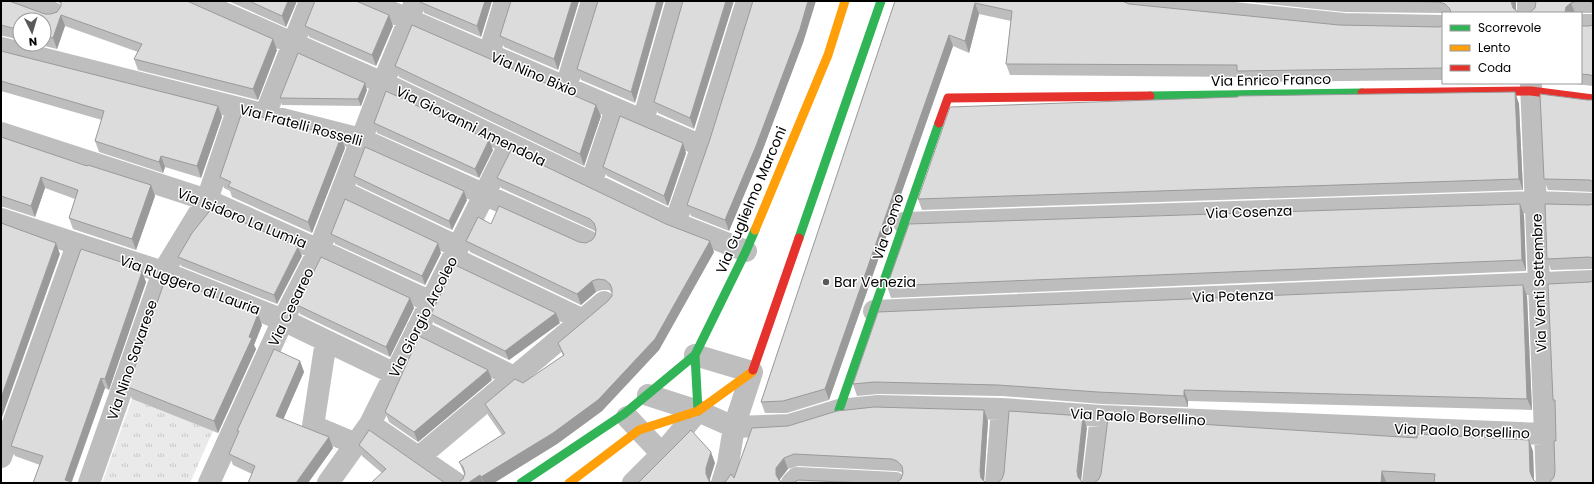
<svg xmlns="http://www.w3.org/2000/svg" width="1594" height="484" font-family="Poppins,sans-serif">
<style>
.grass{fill:url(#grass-tufts)}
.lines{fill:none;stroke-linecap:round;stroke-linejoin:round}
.street{stroke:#bebebe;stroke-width:22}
.fast{stroke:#30b455;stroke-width:9}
.slow{stroke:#ff9f0a;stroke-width:9}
.jam{stroke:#e5322d;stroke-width:9}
.wall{fill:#bdbdbd}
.shaded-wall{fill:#9a9a9a}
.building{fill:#dcdcdc;stroke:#9a9a9a}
.poi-dot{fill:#595959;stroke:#fff;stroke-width:1.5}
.labels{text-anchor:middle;stroke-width:3;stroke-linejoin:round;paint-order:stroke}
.street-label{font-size:14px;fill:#000;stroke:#fff}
.poi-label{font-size:14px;fill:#000;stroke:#fff;text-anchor:start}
</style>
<defs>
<pattern id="grass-tufts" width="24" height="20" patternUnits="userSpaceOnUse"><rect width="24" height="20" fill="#eaeaea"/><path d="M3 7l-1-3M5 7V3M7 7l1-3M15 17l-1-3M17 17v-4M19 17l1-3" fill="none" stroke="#c7c7c7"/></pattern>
</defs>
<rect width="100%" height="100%" fill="#fff"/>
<path class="grass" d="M132,399L213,431L190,483H102Z"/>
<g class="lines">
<path class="street" d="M18,1L53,13
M197,1L383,83L675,223L746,251
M366,1L702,146
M1129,1L1134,3L1344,24L1443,26
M1528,1V13
M1581,25H1593
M1,48L361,139L588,241
M489,54L505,1
M1531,83L1547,483
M566,87L592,1
M265,115L310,1
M643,121L677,1
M1,133L207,200L319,250L431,302
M591,184L616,109
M343,192L458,247
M1,219L163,272L283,320L395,374
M675,223L702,146L747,1
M904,223L1536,202L1593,204
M453,258L583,320
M874,311L1593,281
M417,329L514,377
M326,341L313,426L356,444
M695,355L752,372L734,427L728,464L722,483
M648,395L698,411L734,427L789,425L839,410L878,406L1002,409L1101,416L1545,434
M627,417L662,454
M370,424L456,483
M1,457L77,245
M419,457L604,302
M89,483L163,272L207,200L238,108
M209,483L283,320L319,250L383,83L409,20L415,1
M328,483L370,424L509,145
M633,483L662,454L698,411
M792,483L797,478L895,483
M996,483L1002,409
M1093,483L1101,416"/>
<path class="fast" d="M1150,96L1362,93
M799,238L881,1
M839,410L939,123
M698,411L695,355L746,251L755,230
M521,483L624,414L695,355"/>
<path class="slow" d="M755,230L828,55L845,1
M569,483L639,430L698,411L752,372L753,370"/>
<path class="jam" d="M1362,93L1531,91L1593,99
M939,123L948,98L1150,96
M753,370L799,238"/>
</g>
<path class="wall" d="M1,1L10,2L45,14H51L57,12L61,6V4L56,1H187L277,50L258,100L138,70L134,59L138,52L65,26L57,49L36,44H44V20H20V40L4,36H1Z
M228,1H297L286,27Z
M421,1H492L481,37L424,13Z
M511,1H579L558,70L504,47L500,36Z
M598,1L635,103L581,80L577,69Z
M683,1L694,129L658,113L654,102Z
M895,1L1129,4L1339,25L1439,27L1443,26V80L1242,82L1240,77L1010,75L1006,64L1011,21L979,14L969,53L953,46L829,400L787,413H765L761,402Z
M1240,1H1516V10L1519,13H1443L1345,12Z
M1536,1H1593V13H1528L1530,12L1535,8Z
M389,15L393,26L376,66L309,37L305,26Z
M1593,25V86L1567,83H1581V26H1589Z
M804,40L760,157L729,231L691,216L687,205L710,139Z
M1,51L218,106L222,117L201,178L165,167L163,173L99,152L95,141L102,120L1,91Z
M395,66L596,105L601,116L584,166L399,77Z
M367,90L361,106L282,105L280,98Z
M1515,92L1519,104L1523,190L922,210L918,199Z
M1587,100H1593V192L1548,190L1544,179Z
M374,123L493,150L479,178L377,133Z
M1,137L87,166L151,185L155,196L136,250L73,229L69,218L75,199L45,188L35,217L4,207H1Z
M341,137L345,148L312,233L232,197L230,191L224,188L220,177Z
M686,153L668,206L607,176L603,167Z
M354,176L467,200L452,230L357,185Z
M497,178L714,252L659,350L602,411L557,444L494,483H458L463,479L464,474L459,462L502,435L488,415L485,404L523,383L563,356L558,343L608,301L612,296V293L609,290H602L596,292L581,305L470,252L466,241L491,224L586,243L592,240L595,236L596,232L593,230L501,188Z
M1593,204V269L1551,270L1547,259L1589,205Z
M1524,215L1526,271L891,298L887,286Z
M331,234L441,253L425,285L335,244Z
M298,247L302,256L277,304L181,266L178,257Z
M124,263L125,266L142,272L146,282L109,390L105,388L72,482L33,483L40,465L15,456L11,446Z
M1590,282L1593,483L1550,482L1554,477L1555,471L1556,441L1555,407L1553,400Z
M1527,296L1532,410L1188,401V407L1102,404L1002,396L878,394L857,396L853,384Z
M410,298L414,308L390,357L300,314L297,305Z
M431,314L560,323L509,360L434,323Z
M262,325L254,345L256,349L218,433L132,399L128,387Z
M300,361L304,372L283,419L329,437L333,448L308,483H248L252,474L233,465L229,454L238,433L237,431Z
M492,380L418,442L389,422L385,412Z
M988,421L984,481L985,482L897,483L901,479L903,474L901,472L896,471L798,466L788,469L780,479L734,478L752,428Z
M1184,423L1533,451L1534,480L1537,483H1396L1386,482V483H1094Z
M359,445L445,483L382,473L362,456Z"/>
<path class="shaded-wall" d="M288,1H297L286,27L282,16Z
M485,1H492L481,37L477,26Z
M572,1H579L558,70L554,59Z
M657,1H664L635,103L631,92Z
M726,1H734L694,129L690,118Z
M808,1H816L804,40L760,157L729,231L725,220Z
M1511,1H1516V13H1515Z
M975,3L979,14L969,53L965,41Z
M1571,3L1575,13H1565L1566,7Z
M61,15L65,26L57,49L53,38Z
M389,15L393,26L376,66L372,55Z
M949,35L953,46L829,400L825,389Z
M273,39L277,50L258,100L253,89Z
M365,83L367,90L361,106L358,99Z
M1515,92L1519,104L1523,190L1519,179Z
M596,105L601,116L584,166L580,154Z
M218,106L222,117L201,178L197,166Z
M341,137L345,148L312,233L308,222Z
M489,140L493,150L479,178L475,169Z
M683,143L686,153L668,206L664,196Z
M161,156L165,167L163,173L159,162Z
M41,177L45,188L35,217L31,206Z
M151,185L155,196L136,250L132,239Z
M464,191L467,200L452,230L449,221Z
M1520,204L1524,215L1526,271L1522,260Z
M710,241L714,252L659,350L602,411L557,444L494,483H484L481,477Z
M56,243L60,254L1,420V398Z
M438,243L441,253L425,285L422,276Z
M298,247L302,256L277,304L274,295Z
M142,272L146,282L109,390L105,379Z
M592,281L596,292L581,305L577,294Z
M1523,285L1527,296L1532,410L1527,399Z
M410,298L414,308L390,357L386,347Z
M556,313L560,323L509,360L505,351Z
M258,314L262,325L254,345L256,349L218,433L214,421Z
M300,361L304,372L280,427L276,416Z
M488,370L492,380L418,442L414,432Z
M101,378L105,388L71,483L65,480Z
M1184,390L1188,401V407L1184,396Z
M984,410L988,421L984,483L981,478L980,471Z
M1083,416L1087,428L1081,482L1078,477L1077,471Z
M329,437L333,448L308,483H296Z
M1529,440L1533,451L1534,483L1530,472Z
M711,452L715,463L710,479V483L706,474V468Z
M784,458L788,469L780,479V483L776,475V468Z
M1382,471L1386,482V483H1381Z
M480,475L483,483H468Z"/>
<path class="building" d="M1,1H9L45,14H51L57,12L61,6V1H187L273,39L253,89L134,59L142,44L61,15L53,38L44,36V20H20V30L1,25Z
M249,1H288L282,16Z
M315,1H356L389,15L372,55L305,26Z
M421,1H485L477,26L420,2Z
M511,1H572L554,59L500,36Z
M598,1H657L631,92L577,69Z
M683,1H726L690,118L654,102Z
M753,1H808L800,29L756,146L725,220L687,205L710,139Z
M895,1H1122L1129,4L1339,25L1439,27L1443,26V68L1237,71V65L1006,64L1012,11L975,3L965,41L949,35L825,389L783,401L761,402Z
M1372,1H1511L1513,8L1519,13H1451L1450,9L1445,4L1439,2Z
M1536,1H1593V3L1589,1H1577L1571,3L1566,7L1565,13H1528L1530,12L1535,8Z
M412,25L596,105L580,154L395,66Z
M1593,25V77L1591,75L1581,74V26H1589Z
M1,51L218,106L197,166L161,156L159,162L95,141L104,111L1,81Z
M298,53L365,83L358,99L280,98Z
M386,91L489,140L475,169L374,123Z
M1515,92L1519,179L918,199L950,107L1238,97V96Z
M1540,94L1587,100H1593V182L1590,180L1544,179Z
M242,112L341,137L308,222L228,186L231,182L220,177Z
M620,116L683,143L664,196L603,167Z
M1,137L87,166L88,165L151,185L132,239L69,218L78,190L41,177L31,206L1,196Z
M365,147L464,191L449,221L354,176Z
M511,150L666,224L710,241L655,339L598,400L553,433L481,477L480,475L468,483H458L463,479L465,473L463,467L459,462L505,433L485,404L515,379L523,383L564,355L558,343L608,301L612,296V289L610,284L605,280L598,279L592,281L577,294L466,241L478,217L491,224L499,206L579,242L586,243L592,240L595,236L596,229L594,223L590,219L497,178Z
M345,199L438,243L422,276L331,234Z
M1520,204L1522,260L887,286L909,224Z
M1545,204L1589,205L1593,204V258L1589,257L1547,259Z
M212,208L298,247L274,295L178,257L192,233Z
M1,223L56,243L1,398Z
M81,249L124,263L123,265L142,272L105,379L101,378L65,480L74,483H33L43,456L11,446Z
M321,257L410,298L386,347L297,305Z
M455,265L556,313L505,351L431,314Z
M166,277L258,314L249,337L252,338L214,421L128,387Z
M1593,281V483H1548L1550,482L1554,477L1555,471L1554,441H1556L1555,400H1553L1548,284L1590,282Z
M1523,285L1527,399L1184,390V396L1098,392L998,385L874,382L853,384L878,312Z
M419,336L488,370L414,432L385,412Z
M274,349L300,361L276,416L329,437L296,483H248L255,466L229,454L239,431H237Z
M874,407L984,410L980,471L981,478L985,482L987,483H896L901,479L903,473L902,466L897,461L892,459L794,454L784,458L776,468V475L779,480L783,483H723L726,481L731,474L734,478L752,428L788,426L837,411Z
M1009,411L1083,416L1077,471L1078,477L1082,482L1084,483H997L1002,479L1004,473Z
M1108,418L1183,421V423L1417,438V434L1529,440L1530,472L1533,479L1537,483H1434L1435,474L1382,471L1381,483H1094L1099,479L1101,474Z
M369,430L445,483H446H373L372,482L386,469L359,445Z
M691,430L711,452L706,468V474L709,481L713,483H638Z
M798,480L865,483H793Z"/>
<circle class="poi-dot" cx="826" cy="282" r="4"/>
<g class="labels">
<g class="street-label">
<text transform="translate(534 74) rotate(23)" y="5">Via Nino Bixio</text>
<text transform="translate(1271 80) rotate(-1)" y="5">Via Enrico Franco</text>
<text transform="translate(301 125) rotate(15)" y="5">Via Fratelli Rosselli</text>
<text transform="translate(471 126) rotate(26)" y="5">Via Giovanni Amendola</text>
<text transform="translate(751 200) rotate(-67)" y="5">Via Guglielmo Marconi</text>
<text transform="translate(1249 212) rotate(-2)" y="5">Via Cosenza</text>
<text transform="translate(242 218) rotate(22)" y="5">Via Isidoro La Lumia</text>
<text transform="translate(888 227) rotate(-71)" y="5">Via Como</text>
<text transform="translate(1539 283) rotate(-92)" y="5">Via Venti Settembre</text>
<text transform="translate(190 285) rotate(20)" y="5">Via Ruggero di Lauria</text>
<text transform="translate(1233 296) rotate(-2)" y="5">Via Potenza</text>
<text transform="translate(291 307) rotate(-64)" y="5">Via Cesareo</text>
<text transform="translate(423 317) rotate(-63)" y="5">Via Giorgio Arcoleo</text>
<text transform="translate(132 360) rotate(-71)" y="5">Via Nino Savarese</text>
<text transform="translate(1138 417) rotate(3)" y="5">Via Paolo Borsellino</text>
<text transform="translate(1462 431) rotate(2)" y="5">Via Paolo Borsellino</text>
</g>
<g class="poi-label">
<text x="834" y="287">Bar Venezia</text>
</g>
</g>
<rect width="1594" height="484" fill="none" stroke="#000000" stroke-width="4"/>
<rect x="1442" y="12" width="140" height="72" fill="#ffffff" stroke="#999999"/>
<rect x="1450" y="25" width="20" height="6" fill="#30b455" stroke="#999999"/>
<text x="1478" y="32" font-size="12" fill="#000000">Scorrevole</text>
<rect x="1450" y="45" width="20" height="6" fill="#ff9f0a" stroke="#999999"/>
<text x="1478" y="52" font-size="12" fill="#000000">Lento</text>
<rect x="1450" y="65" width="20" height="6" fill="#e5322d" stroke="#999999"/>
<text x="1478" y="72" font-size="12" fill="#000000">Coda</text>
<g transform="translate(32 32) rotate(175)"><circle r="19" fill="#ffffff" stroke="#999999"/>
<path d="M0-3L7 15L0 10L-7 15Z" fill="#595959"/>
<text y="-6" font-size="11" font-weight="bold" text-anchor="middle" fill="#000000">N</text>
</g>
</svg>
